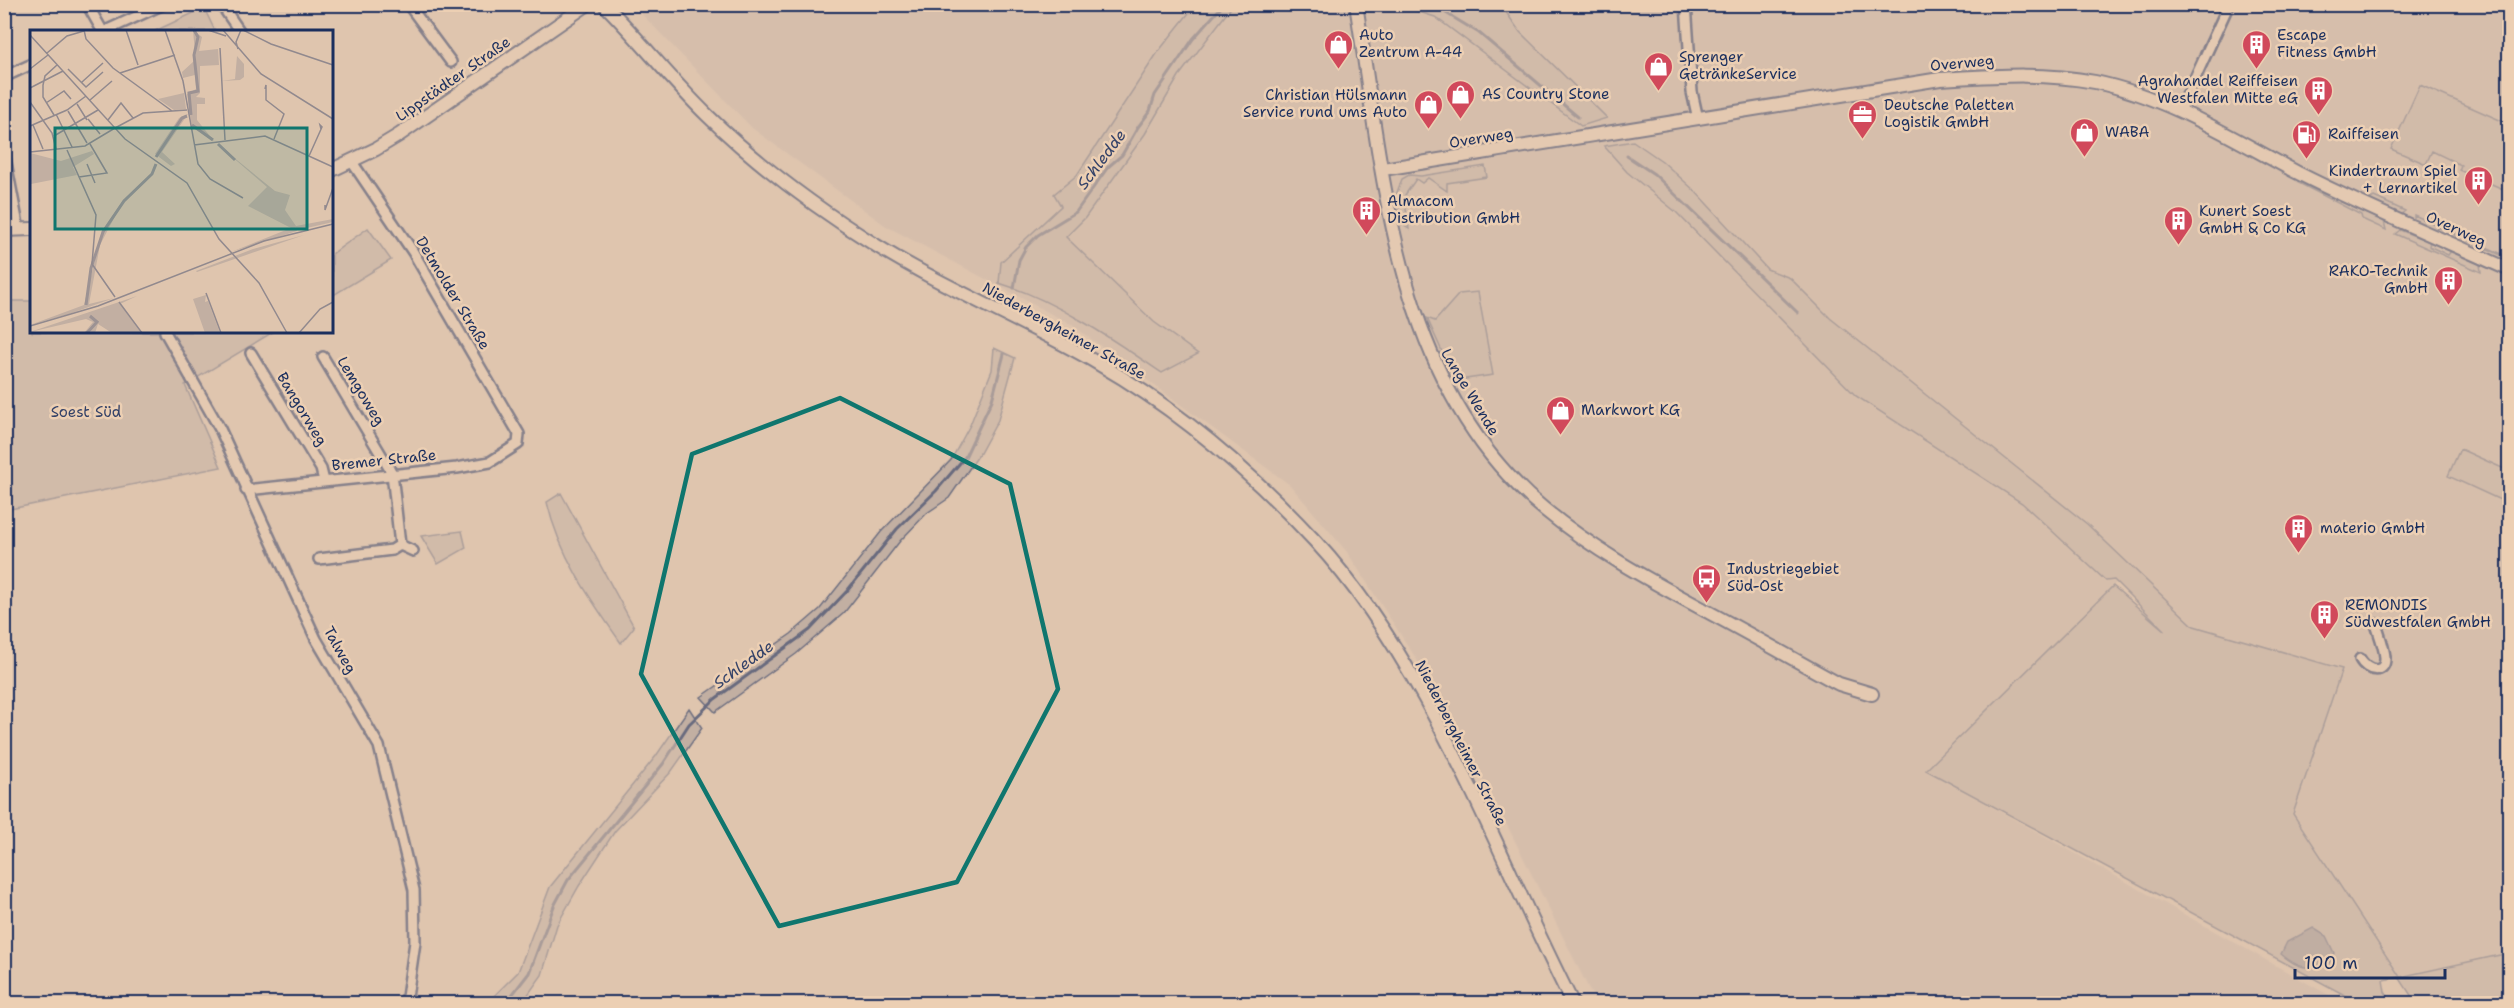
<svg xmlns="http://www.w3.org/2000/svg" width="2514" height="1008" font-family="'Shantell Sans',sans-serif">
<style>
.built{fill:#cdb7a7}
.green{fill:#c2afa2;stroke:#6e6f80;stroke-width:1.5}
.water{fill:#9c9293;stroke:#686a7e;stroke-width:1.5}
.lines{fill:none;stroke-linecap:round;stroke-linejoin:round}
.stream{stroke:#686a7e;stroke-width:3}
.street-casing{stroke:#1b2f5e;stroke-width:14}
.secondary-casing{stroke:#1b2f5e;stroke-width:16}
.street{stroke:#eccfb3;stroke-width:9}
.secondary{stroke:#eccfb3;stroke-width:12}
.marked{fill:none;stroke:#0f766e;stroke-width:4.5;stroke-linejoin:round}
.labels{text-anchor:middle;stroke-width:5;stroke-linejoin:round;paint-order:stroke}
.poi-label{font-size:15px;fill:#1b2f5e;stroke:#eccfb3;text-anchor:start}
.street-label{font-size:15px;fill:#1b2f5e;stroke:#eccfb3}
.park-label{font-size:15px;fill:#344268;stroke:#eccfb3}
.water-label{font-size:16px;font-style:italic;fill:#354369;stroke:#eccfb3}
.inset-river{fill:none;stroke:#9c9293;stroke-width:3}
.inset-road{fill:none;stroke:#91898e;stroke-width:1.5}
.view{fill:#0f766e;fill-opacity:0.15;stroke:#0f766e;stroke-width:3}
.inset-edge{fill:none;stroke:#1b2f5e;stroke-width:3}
</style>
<rect width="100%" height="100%" fill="#dfc5ae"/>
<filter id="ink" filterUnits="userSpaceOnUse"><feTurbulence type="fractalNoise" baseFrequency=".0167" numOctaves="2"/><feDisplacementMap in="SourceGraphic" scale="12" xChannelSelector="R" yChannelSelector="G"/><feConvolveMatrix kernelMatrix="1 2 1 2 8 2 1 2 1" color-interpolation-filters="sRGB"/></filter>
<g filter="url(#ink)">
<path class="built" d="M633,5H2509V471L2460,449L2448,476L2509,504V953L2400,977L2293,814L2342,669L2194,626L2132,567L1926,770L2341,1002L1596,1003L1508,827L1430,680L1347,552L1290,485L1072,325L886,226L752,128Z"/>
<path class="green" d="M1196,4L1233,5L1179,76L1145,134L1085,218L1066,237L1154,322L1198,354L1162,373C1112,339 1057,301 999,283L1001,262L1061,206L1054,194L1077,175L1158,52Z
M1397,5H1501L1520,32L1607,118L1581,126L1435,17Z
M204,8L215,31H155Z
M2420,85L2509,124V175L2503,189L2459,170L2461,165L2432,151L2426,164L2391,149Z
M1633,141L1662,161L1695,191L1767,269L1790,278L1830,318L2087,524L2194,626L2342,669L2293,814L2400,977L2509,953V993L2459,1003H2416L2399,977L2383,980L2385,992L2392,1003H2342L2354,1000L1926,770L2113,586L2165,631L2114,580L2106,581L2022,503L1856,396L1676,212L1627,172L1604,146Z
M1485,166L1487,177L1447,183V191L1428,178L1422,183L1416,179L1405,195L1411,201L1405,202L1409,229L1400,223L1396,195L1402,179L1409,175L1421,176Z
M2297,182L2384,221L2386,230L2362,219L2361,215Z
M2374,197L2405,211L2399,216L2367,201Z
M2414,215L2509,257V265L2503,262L2505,257L2486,248L2483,253L2455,241L2457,236L2438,227L2435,231L2414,222Z
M368,228L391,260L332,296V254Z
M2400,230L2430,242L2429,246L2448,255L2451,251L2480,264L2481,272L2395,234Z
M1478,292L1493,375L1459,380L1454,378L1427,318L1435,321L1459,294Z
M4,301H31L32,332H273L185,385L221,467L5,510Z
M994,348L1015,358L998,420L980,453L949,498L927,513L900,541L844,613L796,654L715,712L701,697L791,634L820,609L881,532L951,460L970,425L992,370Z
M2460,449L2509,471V504L2448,476Z
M561,493L634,627L621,643C590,599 559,555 547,502Z
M462,531L466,548L438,564L421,536Z
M689,708L702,728L671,772L615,831L579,886L557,925L542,975L522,1003H487L518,972L550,887L656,756Z"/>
<path class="water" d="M2313,928L2326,936L2334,953L2329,963C2306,969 2300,970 2281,954L2287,942Z"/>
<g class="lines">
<path class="stream" d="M1431,4L1479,33L1578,117
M1627,156L1654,174L1798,313
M1014,288L1019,260L1026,247L1038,235L1076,212L1108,167L1122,155L1138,127L1150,111L1155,95L1193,39L1224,4
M505,1004L529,973L554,906L568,880L663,764L689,724L715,699L810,630L847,591L897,529L936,491L965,457L992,400L1004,354"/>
<defs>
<path id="street" d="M87,4L103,32
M221,4L240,32
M408,4L451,62
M1686,4L1692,92L1698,119
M103,32L164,4
M4,77L32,64
M2180,111L2229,4
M4,152L19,230
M165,332L220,429L316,639L379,746L414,890L415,942L406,1004
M251,353L321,469L324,481
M323,357L392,473L400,545
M246,490L457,468L490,462L518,444L519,434L413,252L352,162
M319,559L392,550L400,545L413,551
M2360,659C2366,671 2386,676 2385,657C2384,646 2379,634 2376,624"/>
<path id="secondary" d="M604,4C640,40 671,80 707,115C758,165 816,208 877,246C948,290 1027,322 1099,364C1181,411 1251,472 1315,541C1430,665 1496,854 1573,1004
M1356,4C1384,180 1396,388 1544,509C1596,552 1653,582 1712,614C1755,637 1797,661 1839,684L1872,694
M1383,169L1940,79C1993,76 2043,72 2095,82C2168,97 2233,139 2298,173C2367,208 2439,238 2510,270
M332,170L376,149L399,135L588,4
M4,230L32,229"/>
</defs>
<use href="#street" class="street-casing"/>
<use href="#secondary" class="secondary-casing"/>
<use href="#street" class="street"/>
<use href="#secondary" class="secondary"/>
</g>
</g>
<path d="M0 0H2514V1008H0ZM840,398L1010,484L1058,689L957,882L779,926L641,674L692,454Z" fill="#dfc5ae" fill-opacity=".55" fill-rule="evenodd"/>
<path class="marked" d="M840,398L1010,484L1058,689L957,882L779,926L641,674L692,454Z"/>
<defs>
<symbol id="shop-pin" viewBox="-11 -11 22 30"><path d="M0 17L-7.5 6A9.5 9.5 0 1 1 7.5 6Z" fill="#d1495b" stroke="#eccfb3"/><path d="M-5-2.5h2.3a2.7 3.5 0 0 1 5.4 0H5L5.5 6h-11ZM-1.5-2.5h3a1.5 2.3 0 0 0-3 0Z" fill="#fff"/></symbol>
<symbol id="building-pin" viewBox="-11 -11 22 30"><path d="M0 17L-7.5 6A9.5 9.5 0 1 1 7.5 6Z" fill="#d1495b" stroke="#eccfb3"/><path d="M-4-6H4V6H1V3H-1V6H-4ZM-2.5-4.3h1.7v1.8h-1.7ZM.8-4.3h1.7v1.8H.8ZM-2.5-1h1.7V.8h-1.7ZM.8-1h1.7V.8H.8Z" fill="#fff"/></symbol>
<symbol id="office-pin" viewBox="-11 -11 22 30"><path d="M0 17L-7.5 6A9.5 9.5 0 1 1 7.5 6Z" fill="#d1495b" stroke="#eccfb3"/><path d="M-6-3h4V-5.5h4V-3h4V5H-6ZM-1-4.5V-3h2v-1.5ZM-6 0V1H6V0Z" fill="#fff"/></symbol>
<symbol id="fuel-pin" viewBox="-11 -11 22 30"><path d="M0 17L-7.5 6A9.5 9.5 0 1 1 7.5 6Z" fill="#d1495b" stroke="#eccfb3"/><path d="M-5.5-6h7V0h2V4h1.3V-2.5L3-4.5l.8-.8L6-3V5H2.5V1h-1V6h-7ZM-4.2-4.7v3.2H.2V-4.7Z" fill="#fff"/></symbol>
<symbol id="bus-pin" viewBox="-11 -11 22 30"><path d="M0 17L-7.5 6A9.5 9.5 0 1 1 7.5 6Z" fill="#d1495b" stroke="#eccfb3"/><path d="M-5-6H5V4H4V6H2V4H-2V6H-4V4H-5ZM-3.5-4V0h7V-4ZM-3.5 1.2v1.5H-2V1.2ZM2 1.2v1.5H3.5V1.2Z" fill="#fff"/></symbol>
</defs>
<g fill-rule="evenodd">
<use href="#shop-pin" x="1322" y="28" width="33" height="45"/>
<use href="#building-pin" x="2240" y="28" width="33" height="45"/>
<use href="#shop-pin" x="1642" y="50" width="33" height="45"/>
<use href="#building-pin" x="2302" y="74" width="33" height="45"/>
<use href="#shop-pin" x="1444" y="78" width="33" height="45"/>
<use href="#shop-pin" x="1412" y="88" width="33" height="45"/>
<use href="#office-pin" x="1846" y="98" width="33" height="45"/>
<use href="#shop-pin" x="2068" y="116" width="33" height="45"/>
<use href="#fuel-pin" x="2290" y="118" width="33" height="45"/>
<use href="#building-pin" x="2462" y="164" width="33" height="45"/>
<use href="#building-pin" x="1350" y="194" width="33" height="45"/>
<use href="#building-pin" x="2162" y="204" width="33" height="45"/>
<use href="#building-pin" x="2432" y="264" width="33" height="45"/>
<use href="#shop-pin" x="1544" y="394" width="33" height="45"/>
<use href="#building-pin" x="2282" y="512" width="33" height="45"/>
<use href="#bus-pin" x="1690" y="562" width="33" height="45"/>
<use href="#building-pin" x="2308" y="598" width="33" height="45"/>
</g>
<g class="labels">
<g class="poi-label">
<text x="1359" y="40">Auto<tspan x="1359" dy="17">Zentrum A-44</tspan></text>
<text x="2277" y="40">Escape<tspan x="2277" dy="17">Fitness GmbH</tspan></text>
<text x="1679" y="62">Sprenger<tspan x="1679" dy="17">GetränkeService</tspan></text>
<text x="2298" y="86" text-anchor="end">Agrahandel Reiffeisen<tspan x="2298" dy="17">Westfalen Mitte eG</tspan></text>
<text x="1482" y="99">AS Country Stone</text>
<text x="1407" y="100" text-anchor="end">Christian Hülsmann<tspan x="1407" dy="17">Service rund ums Auto</tspan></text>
<text x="1884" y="110">Deutsche Paletten<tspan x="1884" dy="17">Logistik GmbH</tspan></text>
<text x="2105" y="137">WABA</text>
<text x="2328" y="139">Raiffeisen</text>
<text x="2457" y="176" text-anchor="end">Kindertraum Spiel<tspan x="2457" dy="17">+ Lernartikel</tspan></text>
<text x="1387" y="206">Almacom<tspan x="1387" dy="17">Distribution GmbH</tspan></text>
<text x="2199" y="216">Kunert Soest<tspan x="2199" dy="17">GmbH &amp; Co KG</tspan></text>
<text x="2428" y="276" text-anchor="end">RAKO-Technik<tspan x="2428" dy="17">GmbH</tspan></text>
<text x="1581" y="415">Markwort KG</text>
<text x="2320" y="533">materio GmbH</text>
<text x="1727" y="574">Industriegebiet<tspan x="1727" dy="17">Süd-Ost</tspan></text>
<text x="2345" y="610">REMONDIS<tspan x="2345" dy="17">Südwestfalen GmbH</tspan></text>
</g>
<g class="street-label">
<text transform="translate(1962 63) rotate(-5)" y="5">Overweg</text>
<text transform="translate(453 79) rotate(-35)" y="5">Lippstädter Straße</text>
<text transform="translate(1481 138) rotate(-9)" y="5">Overweg</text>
<text transform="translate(2456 229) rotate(25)" y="5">Overweg</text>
<text transform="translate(453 293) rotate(59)" y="5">Detmolder Straße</text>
<text transform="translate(1064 331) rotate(29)" y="5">Niederbergheimer Straße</text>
<text transform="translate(361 391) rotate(59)" y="5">Lemgoweg</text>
<text transform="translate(1470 392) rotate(59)" y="5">Lange Wende</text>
<text transform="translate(302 409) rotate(59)" y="5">Bangorweg</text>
<text transform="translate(384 460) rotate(-6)" y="5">Bremer Straße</text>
<text transform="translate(340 650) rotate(61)" y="5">Talweg</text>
<text transform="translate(1461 743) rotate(63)" y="5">Niederbergheimer Straße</text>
</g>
<g class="park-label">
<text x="86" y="417">Soest Süd</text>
</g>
<g class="water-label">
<text transform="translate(1101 159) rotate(-53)" y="6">Schledde</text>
<text transform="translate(743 664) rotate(-36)" y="6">Schledde</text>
</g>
</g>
<g transform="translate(30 30)">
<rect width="303" height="303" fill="#dfc5ae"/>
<path d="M163,0L172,7L169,21L188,19L189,35L170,36V63L166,67L175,68V74H167V90L184,111L162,97L157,64L166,59L165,45L153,48L152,42L164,31L166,35ZM207,26L214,34V47L210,50L192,51L205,49ZM154,63L156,79L144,80L128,69ZM158,84L132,122L145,134L141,136L125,124L149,88ZM186,113L245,161L260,165L255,180L266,196L303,189V192L268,200L265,197L267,201L201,222L261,198L218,176L237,157ZM62,121L64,124L43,137L47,145L1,154L0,123L31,131ZM94,169L70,215L59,274L84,268L39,284L0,295L54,275L72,201ZM274,205L167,242L166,241L223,219ZM176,265L175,272L178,271L190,303H175L163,269ZM107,266L90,274L111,303H82L68,294L65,303H54L63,292L56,289L0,302Z" fill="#c2afa2"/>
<path class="inset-river" d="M161,85L159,63L168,61L164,25L168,7L164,0M162,95L183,110M188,114L205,130M126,127L152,88L157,86M56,275L61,238L73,202L94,171L122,144L126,134M57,303L67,292L60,286"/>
<path class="inset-road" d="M54,0L56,9L83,38L142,81M96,0L108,35M135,0L153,51L168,134L180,149L213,168M178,0L196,6M193,0L231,44L303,89M213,0L241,14L303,35M0,5L95,109L157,153L189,209L229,253L257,303M190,18L195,110M208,19L206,12L211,0M17,23L37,6L54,1M0,39L18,25M38,39L56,57L73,42M90,43L145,25M52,52L73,33M0,58L33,41M235,59L236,55V70L254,84L244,109M60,70L82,51M0,72L22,103L26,119M16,73L34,61L41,69M47,74L57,90M38,81L57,113M26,84L42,117M24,85L13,67V55L15,46L27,35M58,89L70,104M78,90L91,73L103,88M3,95L13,119M0,96L37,80L56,66M85,98L113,83L157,80M24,106L68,80M164,115L235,106L303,137M37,120L66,185L62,234L85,267M0,122L55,116L85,98M279,126L292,97L290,95L291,99M57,134L65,153M49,147L77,143L60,114M295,175V180L303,158M176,263L191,303M89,272L112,303M0,296L68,276L234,211L303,194M269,303L290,279L303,272"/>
<path class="view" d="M25,98H277V199H25Z"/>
<rect width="303" height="303" class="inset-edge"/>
</g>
<rect width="2514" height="1008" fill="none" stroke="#eccfb3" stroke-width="24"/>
<rect x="12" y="12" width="2490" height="984" fill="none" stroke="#1b2f5e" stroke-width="2" filter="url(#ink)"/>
<path d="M2295 969v9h150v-9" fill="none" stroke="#1b2f5e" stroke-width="3"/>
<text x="2304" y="969" font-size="18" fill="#1b2f5e" stroke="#eccfb3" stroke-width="4.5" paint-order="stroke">100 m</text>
</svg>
